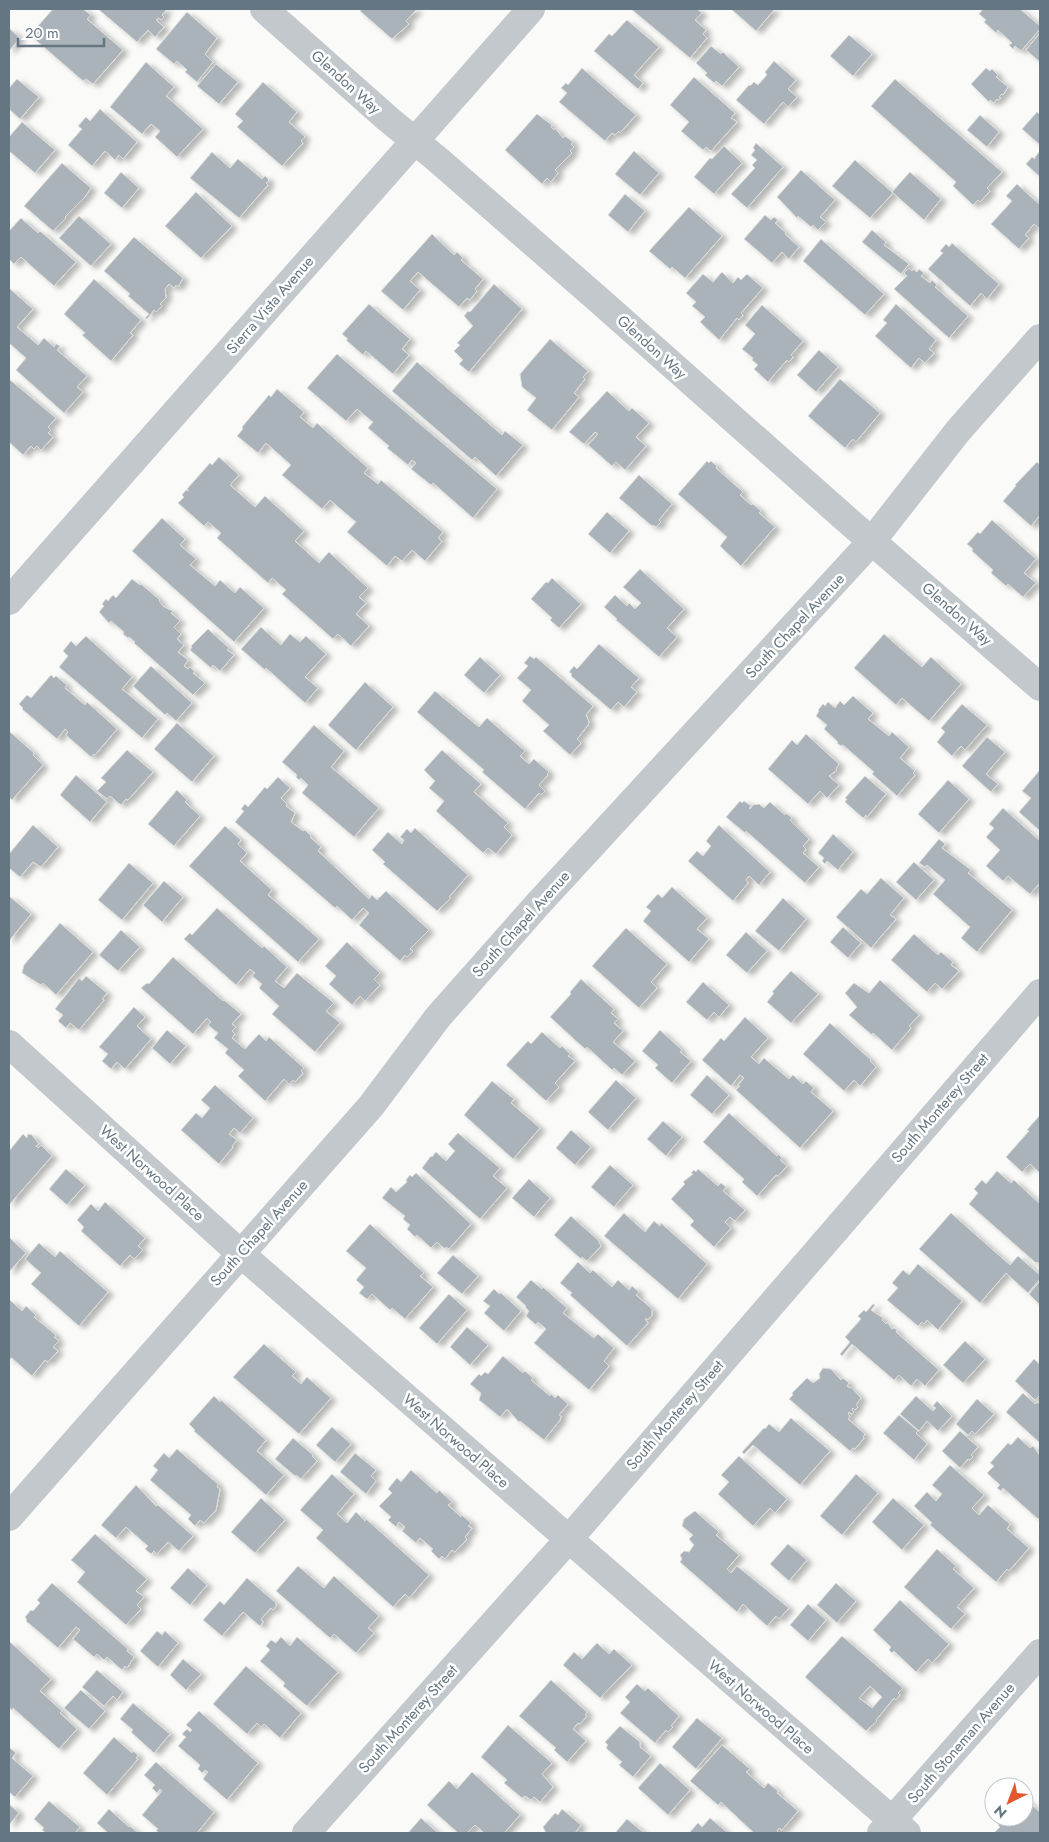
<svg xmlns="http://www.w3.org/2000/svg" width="1049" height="1842" font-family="Jost,sans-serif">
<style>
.building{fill:#aab3b9;stroke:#dcdcda;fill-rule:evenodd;filter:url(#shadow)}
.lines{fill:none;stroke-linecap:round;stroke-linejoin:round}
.minor{stroke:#c3c8cc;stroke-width:28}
.labels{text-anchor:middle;stroke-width:5;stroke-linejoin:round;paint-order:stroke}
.street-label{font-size:15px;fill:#657683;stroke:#fff}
</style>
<defs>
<filter id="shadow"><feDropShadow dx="5.5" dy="3" stdDeviation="2.5" flood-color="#0004"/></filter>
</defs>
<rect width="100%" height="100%" fill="#fafaf8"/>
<path class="building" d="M53,9H83L91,15L87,19L123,50L93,84L86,79L83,81L30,35Z
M98,9H167L162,15L164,17L161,20L159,18L156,20L164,27L155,37L148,30L137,42Z
M362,9H417L406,21L409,24L392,39L360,11Z
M631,9H697L702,13L695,20L706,30L703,34L707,38L690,58Z
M731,9H775L756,31Z
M983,9H1020L1040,26V29L1021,51L1015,46L1013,49L1009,45L1012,43L998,30L996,33L984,22L986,20L979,14Z
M187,12L217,38L205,54L213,62L197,82L185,72L187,70L177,61L174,64L156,49Z
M627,20L659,47L634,75L643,83L638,89L594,51L609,34L612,36Z
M9,28L20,38L9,51Z
M1040,33V62L1026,50Z
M849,35L872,54L853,76L830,56Z
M711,46L721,54L723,52L739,67L722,86L716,81L714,83L705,75L707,73L696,63Z
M774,61L796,80L788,89L797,97L788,107L783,102L764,124L736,100L749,85L750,86L754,82L758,85L767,75L765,72Z
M146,62L174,87L166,96L203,129L177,157L155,137L160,131L151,124L142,134L110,107Z
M216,64L238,82L219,104L197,86Z
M582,68L636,115L620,133L619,131L615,135L612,133L605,141L559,102L567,93L561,88L566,83L568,85Z
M986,68L990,71L992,69L998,75L996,77L1008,87L1003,95L1002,94L999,97L1001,98L998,100L997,99L994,103L990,100L989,102L971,84Z
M694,77L735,113L731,118L737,122L711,151L706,147L703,150L681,131L689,122L670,105Z
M17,79L39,97L20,119L9,109V88Z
M895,79L1002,172L987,188L990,191L980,202L978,200L973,205L953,186L956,182L871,106Z
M263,82L297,112L289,122L305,137L301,141L303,143L282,166L237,127L243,121L235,114Z
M100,109L137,142L123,159L119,155L115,160L105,151L92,166L68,145L82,129L78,126L86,117L90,121Z
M1037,112L1040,115V145L1022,129Z
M537,114L552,125L551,127L554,130L555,128L563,138L565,136L573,142L571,144L574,147L570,151L572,153L555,170L558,173L551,182L547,178L542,184L505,150Z
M980,115L999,132L987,147L967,130Z
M22,122L55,150L35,173L9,151V137Z
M756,143L783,167L747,208L731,194L755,168L752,165L757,160L751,155L755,150L753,148Z
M724,146L742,163L714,194L694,177L710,158L712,159Z
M634,151L659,173L640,195L615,174Z
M1040,151V177L1026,164L1032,157L1035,159V157Z
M212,152L230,168L238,159L262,179L265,176L269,180L266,183L268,185L239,218L190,178Z
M855,160L893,193L870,218L832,186Z
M62,163L91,188L84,198L65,217L66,218L53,231L24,206Z
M801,170L835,200L820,217L826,222L818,230L813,225L811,227L798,216L797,218L777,197Z
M121,172L139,188L122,208L104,193Z
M910,172L941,199L924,220L892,192Z
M1017,184L1040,205V229L1034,224L1025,235L1029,238L1019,249L991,224L1012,201L1006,196Z
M196,192L232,226L201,258L165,226Z
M625,194L645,211L628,232L608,215Z
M689,207L722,236L685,278L672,267L670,269L649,251Z
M765,215L771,220L774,217L778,220L775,223L786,233L785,234L799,247L789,259L782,252L772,263L744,239Z
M79,216L111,244L91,266L59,238Z
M21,218L38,233L40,231L76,262L54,286L21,257L14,264L9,259V231Z
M872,230L886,242L884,245L909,264L901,274L862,242Z
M432,234L454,255L457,252L463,258L461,260L483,279L475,289L477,291L470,300L467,298L459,307L418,272L410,281L420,290L403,310L381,291Z
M134,237L183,278L178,287L176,285L174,288L169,284L165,289L166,298L160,304L162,306L156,312L154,310L147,319L145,318L149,314L128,296L130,294L104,271Z
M821,239L884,294L865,315L803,261Z
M952,243L999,284L987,299L981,293L970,306L928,269L943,253L940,251L946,244L949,247Z
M909,268L912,271L913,269L917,272L919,269L924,273L921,276L930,283L932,280L937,285L935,287L968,316L949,338L894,289L907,276L904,273Z
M722,272L733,283L738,277L741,280L747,274L763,288L741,313L743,315L739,320L737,318L719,340L700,322L705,317L692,306L696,302L686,293L703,274L713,282Z
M94,279L141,320L130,333L133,335L111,361L82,335L85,333L64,314Z
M494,284L522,309L469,372L459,364L463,360L454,351L460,345L457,343L473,326L464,316L468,311L470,312Z
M9,288L33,309L17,327L38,345L44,338L54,347L56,344L60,346L57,350L87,376L77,387L83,392L64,413L16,370L26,358L9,343Z
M369,304L410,339L402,349L409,355L393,374L366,351L363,355L346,340L348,339L342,334Z
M896,304L936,340L929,349L934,353L925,363L919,358L911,368L875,336L887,323L883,320Z
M762,305L803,341L791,355L793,357L789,362L787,360L768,382L754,369L758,365L752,360L753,358L742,349L755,334L745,325Z
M550,339L588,371L583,377L585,379L574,393L579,397L552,430L527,410L536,398L522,387L520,374Z
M819,350L838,367L816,392L797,375Z
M337,354L497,489L473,518L433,483L431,485L411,469L416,463L412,460L408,465L387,448L389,446L368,428L373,422L357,409L346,421L307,388Z
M417,362L502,435L505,431L523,445L496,476L475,457L472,460L392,391Z
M9,379L56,418L48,427L51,430L48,433L53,437L41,450L37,446L34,449L31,446L23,455L9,442Z
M840,379L880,413L856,442L853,439L845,448L808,416Z
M277,389L304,412L300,417L313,428L317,423L368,468L364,473L378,484L381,480L443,532L438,538L442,541L425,561L412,550L402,561L395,556L387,566L347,532L356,522L330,500L322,509L282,475L291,465L266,443L258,453L237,436L243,429L242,427L269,395L271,397Z
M607,391L629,411L632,408L649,423L636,437L646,446L625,470L616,462L612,466L588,445L598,434L595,432L584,444L569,432Z
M219,457L239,475L230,485L255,507L265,496L304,531L295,541L319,563L329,552L368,588L359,597L366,603L356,614L369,626L351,646L338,634L333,639L282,594L286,590L272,578L268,583L217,538L221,533L208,522L204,526L178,503L184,497L182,495L186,490L189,491L187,489L210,463L212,465Z
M707,461L709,463L711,461L717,466L716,468L743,492L740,495L751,505L753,504L761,511L759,513L775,527L741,566L720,546L727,537L678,494Z
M1037,462L1040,465V515L1031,526L1003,501L1016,486L1015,485Z
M639,475L672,504L659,520L661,522L656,527L653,525L652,526L619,498Z
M607,512L629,531L610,553L588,534Z
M162,518L185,539L180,545L196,559L190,565L215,586L220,580L235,593L240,587L264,608L234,642L132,551Z
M992,520L1036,559L1024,573L1036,583L1023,597L1008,584L1006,586L991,573L993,570L972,551L973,549L967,544L978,532L980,534Z
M640,569L684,609L667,628L677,637L659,657L616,620L617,619L604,607L615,595L627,606L629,603L635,609L641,603L623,587Z
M552,578L581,604L559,628L550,620L552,618L531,599L546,582L548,583Z
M132,579L140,585L141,584L160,600L159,601L164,607L173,611L171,613L180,621L174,627L181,634L177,639L184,645L178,652L188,660L184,666L188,669L190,667L195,672L193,673L205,683L193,695L134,643L135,642L129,637L128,638L123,634L124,632L111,621L109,623L99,612L104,606L102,604L106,599L108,601L113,595L116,598Z
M261,627L281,645L290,634L300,642L306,636L326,654L305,677L318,688L305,703L266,668L265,670L241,649Z
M208,629L229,648L227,650L234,655L220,671L213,665L211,668L190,650L192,647L191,646Z
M884,634L922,667L931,657L961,684L929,721L902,698L896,705L854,668Z
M86,636L132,677L122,689L158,719L142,738L59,667L68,656L63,651L71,641L76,646Z
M599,644L639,678L631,687L637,692L624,707L618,702L611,710L571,676L572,674L569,672L574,666L577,669Z
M530,656L534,659L536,657L593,706L586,715L589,722L588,725L577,739L581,743L570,755L543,731L549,725L522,701L531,690L517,678L528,666L524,663Z
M480,657L500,675L484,693L464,675Z
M151,666L192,703L176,721L167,713L165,715L133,686Z
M51,675L54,678L56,676L67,685L65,688L85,705L87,702L117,729L95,755L94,754L91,757L66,735L68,732L65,729L57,739L22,709L23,708L19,704L27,695L31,698Z
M365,682L393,707L356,750L328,725Z
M435,691L479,727L487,718L525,751L520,756L529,764L534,759L549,772L547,774L548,775L539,785L545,791L541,795L539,793L525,809L482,772L484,770L417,712Z
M853,696L873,713L868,719L889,736L892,732L909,747L900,758L915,771L913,773L915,775L897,796L872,774L874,772L843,745L841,746L837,743L838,742L824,729L827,725L816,716L819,711L818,710L823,704L825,706L828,702L835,708L840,701L844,705Z
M962,704L987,725L965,750L961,746L952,756L937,742L945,732L941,728Z
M177,723L214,756L192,782L154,749Z
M314,725L344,751L331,767L379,808L354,837L302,793L308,785L301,778L299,780L296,777L297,775L282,762Z
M9,731L34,753L33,755L43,765L12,800L9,797Z
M806,734L839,764L836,769L837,770L829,776L839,785L827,798L820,791L808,804L768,769L792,740L797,745Z
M987,737L1005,752L986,774L998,784L991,792L962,766Z
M127,750L153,772L128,800L126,799L121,805L110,796L107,799L97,791L106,782L101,778Z
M442,750L481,784L474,792L508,823L504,827L512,835L496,854L488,848L483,853L436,811L444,801L429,788L435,781L424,770Z
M1040,770V831L1019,812L1031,798L1022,791Z
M76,775L107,802L90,822L60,795Z
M865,776L886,794L867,817L866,815L863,818L845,802L847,799L845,798Z
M278,777L290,788L281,798L287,804L286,806L295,813L291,822L303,831L305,830L311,836L310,837L321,847L318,851L369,899L372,895L377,900L386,891L429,930L410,949L413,951L407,957L405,955L400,961L359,925L369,913L363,908L352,920L337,906L335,908L235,822L244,811L241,809L245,804L248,807L265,787L267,789Z
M948,780L969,799L939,833L918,814Z
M177,790L187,800L185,802L200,816L174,846L148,824Z
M740,801L742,803L744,801L751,806L749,808L750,809L753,805L759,804L764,808L770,802L785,815L786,813L792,818L790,820L809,839L803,846L806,849L803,853L819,867L805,883L746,831L745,833L726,817Z
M1003,808L1040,841V883L1030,894L1008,876L1003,881L986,866L1000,850L986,837L994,828L989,824Z
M33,825L58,847L41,867L33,862L20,877L9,868V854Z
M719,825L770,872L759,885L749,876L746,880L748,883L733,901L688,861L697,851L703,856L711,846L706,841Z
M225,826L241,840L238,844L247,853L240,861L272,890L268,895L319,939L298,962L189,866Z
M415,828L468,875L449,897L451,898L437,911L383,864L385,862L372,850L388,832L402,844L404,840L400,837L407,829L411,833Z
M833,834L853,852L838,870L827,861L825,864L822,861L824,858L818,853Z
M939,839L945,844L942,848L971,870L968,873L1012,910L977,952L961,938L970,927L933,894L945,880L927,865L925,867L919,863Z
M914,862L934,880L916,900L896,882Z
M129,863L153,883L122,920L98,900Z
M881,878L904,898L890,915L896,919L871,948L836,917L861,889L867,894Z
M164,881L183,897L162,922L143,905Z
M672,887L707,918L697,929L709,939L689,962L643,921L651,911L646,907L658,894L662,898Z
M9,896L31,914L9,941Z
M783,898L806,919L779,951L755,931Z
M217,908L262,948L264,946L287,967L275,981L284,988L297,973L334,1003L326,1011L340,1023L315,1052L272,1014L279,1006L259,988L262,984L252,976L255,973L250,969L236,985L184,939L190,933L192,935Z
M60,923L93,952L56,995L43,983L41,985L22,973L24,965Z
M843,927L861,943L848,958L830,942Z
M626,928L667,964L651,982L657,988L639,1008L592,966Z
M121,930L140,947L118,971L99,955Z
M746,932L767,951L747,973L726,955Z
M914,934L938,955L941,952L953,962L951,965L959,971L942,989L935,983L927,992L891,960Z
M347,942L380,973L374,979L380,985L365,1001L360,996L352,1005L329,984L336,976L325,966Z
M173,957L223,1001L224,1000L241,1014L232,1024L236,1027L232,1031L235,1034L232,1038L245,1049L259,1034L266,1041L269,1037L304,1068L301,1071L303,1073L295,1082L293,1080L289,1084L284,1079L265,1101L238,1076L244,1070L225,1053L228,1049L214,1038L218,1033L208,1025L211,1022L207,1018L193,1034L141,988L147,983L149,984Z
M791,971L818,994L791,1023L767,1002L774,993L772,992Z
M86,976L107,993L102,999L104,1000L79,1030L70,1023L66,1028L58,1021L63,1015L55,1009L79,978L82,981Z
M581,979L614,1009L611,1013L618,1019L614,1023L623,1031L613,1042L635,1061L622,1075L614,1068L612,1070L587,1047L585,1049L550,1017L571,994L570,992Z
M880,980L919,1015L909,1026L911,1028L892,1050L873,1033L872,1035L849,1015L857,1007L845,993L854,983L869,993Z
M703,982L729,1005L719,1017L714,1012L707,1020L686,1002Z
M134,1007L145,1017L137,1026L151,1039L125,1069L117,1062L111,1069L102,1061L108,1054L99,1047Z
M745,1017L768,1038L751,1057L759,1064L764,1058L789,1079L793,1075L803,1084L806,1081L814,1088L811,1092L833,1111L800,1148L736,1090L740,1086L738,1085L744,1078L740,1075L731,1086L702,1060L721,1038L724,1041Z
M830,1023L871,1060L870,1061L876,1067L860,1086L854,1080L844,1091L803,1054Z
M167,1030L186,1046L170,1064L152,1048Z
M660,1030L682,1050L680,1052L691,1061L672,1083L655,1068L658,1065L642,1051Z
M542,1032L560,1048L562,1046L570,1054L568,1056L575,1061L555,1083L559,1087L546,1101L506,1065L528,1041L531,1044Z
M707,1075L729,1095L712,1114L690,1095Z
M616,1080L636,1098L608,1130L588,1112Z
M492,1081L514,1099L511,1103L540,1128L513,1159L464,1115Z
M215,1085L253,1118L240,1133L234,1128L229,1134L237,1140L232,1146L233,1147L219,1164L181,1130L196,1113L202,1118L210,1108L201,1100Z
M729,1113L777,1156L778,1154L782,1158L780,1160L787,1166L778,1176L776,1175L757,1196L742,1182L744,1179L703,1142Z
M1040,1115V1173L1030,1164L1022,1172L1006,1157L1029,1131L1027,1130Z
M663,1121L682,1137L666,1156L647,1139Z
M571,1130L591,1147L575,1165L556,1148Z
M458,1133L500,1168L493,1176L507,1188L480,1219L422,1168L431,1156L432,1157L436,1152L446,1161L455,1151L448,1144Z
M23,1134L27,1138L28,1134L32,1135L39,1144L36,1146L38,1148L41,1145L52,1156L9,1205V1151Z
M610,1165L633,1185L614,1207L591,1187Z
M66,1169L85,1185L67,1205L49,1189Z
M698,1169L718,1186L721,1183L726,1187L723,1191L745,1210L735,1221L730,1217L725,1222L731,1228L714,1247L690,1225L694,1221L671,1199L685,1184L683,1182L693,1174L691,1173L694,1170L696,1172Z
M997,1171L1011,1183L1014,1180L1040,1204V1264L1037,1262L1036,1263L969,1204L978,1193L974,1189L982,1180L986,1184Z
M416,1173L471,1224L449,1249L446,1247L445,1249L437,1242L431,1248L417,1235L415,1237L407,1229L410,1225L403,1219L405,1216L382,1198L391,1187L396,1192L407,1182L406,1180L410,1175L412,1177Z
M529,1179L550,1198L534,1217L512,1198Z
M105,1202L145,1238L138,1246L143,1250L134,1259L130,1255L120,1266L81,1231L84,1227L77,1220L91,1204L98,1211Z
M624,1213L645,1232L654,1221L660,1226L661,1223L707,1264L678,1299L604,1236Z
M951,1213L1010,1265L1018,1256L1040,1275V1279L1028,1293L1006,1273L980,1303L919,1249Z
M571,1216L598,1240L601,1246L587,1261L582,1257L581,1259L554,1235Z
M370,1224L424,1273L420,1276L433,1287L405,1319L392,1308L390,1310L372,1294L367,1299L359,1293L364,1287L356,1280L366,1268L346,1251Z
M9,1237L26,1253L9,1272Z
M39,1243L55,1257L60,1251L108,1292L79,1326L31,1284L41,1273L25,1259Z
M453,1255L478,1276L462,1294L437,1273Z
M578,1262L590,1273L593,1270L612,1287L618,1280L629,1290L632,1286L639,1292L636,1295L652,1309V1315L649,1319H645L648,1323L627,1346L570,1295L572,1293L560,1283Z
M918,1264L962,1301L938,1330L927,1320L924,1324L922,1322L918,1326L887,1300L898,1288L892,1283L903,1270L909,1275Z
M531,1280L542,1289L543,1287L567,1308L563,1313L594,1338L598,1334L614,1348L604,1361L609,1366L589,1390L534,1343L546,1329L538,1322L536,1325L526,1316L529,1311L525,1307L526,1306L516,1297Z
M1040,1281V1305L1029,1294Z
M494,1289L499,1294L501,1293L521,1311L504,1331L484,1313L490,1306L483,1301Z
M449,1294L467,1310L437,1344L419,1328Z
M9,1299L22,1311L26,1306L36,1315L34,1317L56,1335L54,1337L59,1341L53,1347L58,1351L48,1362L45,1360L32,1376L12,1358L10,1359L9,1358Z
M873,1304L875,1305L871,1310L883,1318L882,1320L886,1324L887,1322L892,1329L894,1328L897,1330L896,1332L939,1370L925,1386L917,1379L911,1386L899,1375L894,1380L852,1344L842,1356L840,1354L850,1342L845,1337L861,1319L858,1316L864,1310L866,1312Z
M467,1327L488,1345L470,1365L450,1347Z
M965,1341L985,1359L963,1383L943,1365Z
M264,1344L296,1372L292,1376L301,1384L307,1377L331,1398L299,1434L233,1377Z
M503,1356L523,1373L525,1371L533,1378L531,1380L550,1396L551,1394L555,1398L558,1395L568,1404L559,1415L561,1416L560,1420L544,1440L520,1421L519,1422L507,1409L500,1417L479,1400L481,1393L470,1384L479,1374L481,1376L485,1372L488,1374Z
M1034,1359L1040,1365V1395L1035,1400L1015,1381Z
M823,1368L831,1369L841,1380L843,1378L849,1383L847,1386L850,1388L851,1387L861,1398L856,1405L858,1407L855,1410L853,1408L852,1410L854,1412L852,1414L849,1412L848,1414L850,1416L848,1419L865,1434L863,1437L864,1438L855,1449L853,1448L850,1451L789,1399L793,1395L792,1393L807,1378L813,1383L820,1378L819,1374Z
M1023,1393L1035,1404L1037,1402L1040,1404V1443L1006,1412Z
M214,1396L220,1402L221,1400L266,1440L257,1451L284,1475L266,1495L194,1431L195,1430L189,1424Z
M916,1396L933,1411L936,1408L933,1406L937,1401L952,1416L938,1431L927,1421L919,1431L900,1414Z
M977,1399L994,1414L975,1434L972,1431L968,1435L956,1424Z
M899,1415L918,1431L916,1433L927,1444L914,1460L883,1433Z
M791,1418L830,1451L800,1485L753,1445L744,1454L742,1452L764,1428L765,1429L769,1424L779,1432Z
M332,1427L351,1444L335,1462L316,1445Z
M960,1431L978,1447L971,1455L973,1457L970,1460L968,1459L960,1468L942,1451Z
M1018,1437L1030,1448L1033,1446L1040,1456V1517L1038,1519L1003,1488L1001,1491L997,1488L1000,1485L987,1473L994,1466L990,1463L1008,1443L1011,1445Z
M293,1438L313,1455L312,1456L317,1461L301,1479L296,1475L295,1476L275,1459Z
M177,1449L218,1484L217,1487L220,1489L216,1510L204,1523L200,1520L195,1526L188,1519L191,1515L150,1480L158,1470L153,1466L164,1453L169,1458Z
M355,1453L376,1470L371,1476L376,1481L366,1494L340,1472Z
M739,1456L787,1499L775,1513L770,1508L753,1526L718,1494L729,1482L721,1475Z
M950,1465L984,1495L972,1508L979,1515L988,1505L1010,1524L1007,1529L1029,1548L1009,1571L1007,1569L996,1582L930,1525L932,1523L914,1506L927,1492L936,1501L942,1494L932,1485Z
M411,1470L437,1493L439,1490L452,1502L448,1505L461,1517L462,1515L471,1523L468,1526L472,1528L465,1537L467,1539L455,1552L452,1550L445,1559L442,1556L439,1559L431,1551L433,1549L420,1538L416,1543L402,1531L405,1527L399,1522L396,1527L388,1520L391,1517L379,1506L392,1493L388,1489L397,1478L401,1482Z
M332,1474L354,1494L337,1514L347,1523L356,1512L365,1521L366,1519L429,1575L409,1598L405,1594L393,1607L316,1538L323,1530L300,1510Z
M856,1474L878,1493L842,1535L820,1516Z
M136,1485L156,1506L158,1505L193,1536L179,1551L168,1542L157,1554L154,1551L151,1554L145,1549L148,1546L126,1527L116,1538L101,1525Z
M261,1498L285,1520L255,1553L231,1532Z
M893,1498L924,1525L902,1550L872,1522Z
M695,1511L719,1532L716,1535L739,1555L727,1569L731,1573L737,1566L789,1608L779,1619L776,1616L767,1626L743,1604L737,1612L680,1562L682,1559L680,1555L684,1551L689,1552L694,1545L689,1539L693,1535L682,1526L684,1519Z
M95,1534L147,1579L136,1591L144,1597L137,1605L141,1609L126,1625L77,1582L85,1572L71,1560Z
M788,1544L807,1560L789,1581L770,1564Z
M937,1549L956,1566L953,1569L974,1588L957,1607L965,1614L951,1629L904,1587Z
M298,1566L324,1588L334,1576L379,1616L368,1628L374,1633L356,1653L334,1634L330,1638L276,1591Z
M188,1568L207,1585L190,1605L170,1588Z
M247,1578L276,1603V1606L273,1610L271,1608L261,1619L263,1622L260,1626L243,1612L222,1636L203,1620L220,1601L224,1605Z
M52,1583L128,1649L127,1651L134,1657L127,1668L125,1666L122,1670L107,1657L104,1660L97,1654L94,1657L73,1639L80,1630L76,1627L58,1648L26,1621L27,1620L25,1617L31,1610L33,1611L40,1603L37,1600Z
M836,1583L856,1601L837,1623L817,1605Z
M900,1600L949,1644L932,1663L928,1659L916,1672L894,1651L892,1653L889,1650L891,1647L873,1630Z
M808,1604L826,1620L808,1641L790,1625Z
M157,1631L162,1635L165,1631L178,1643L158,1667L140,1651Z
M842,1636L903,1688L898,1693L900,1695L896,1700L894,1698L876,1720L877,1721L866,1731L805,1677ZM870,1686L882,1697L872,1708L859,1698Z
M281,1637L290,1646L297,1637L338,1672L307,1706L283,1686L285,1683L260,1661L270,1650L266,1646L271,1640L276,1643Z
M9,1641L51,1679L40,1691L62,1711L60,1713L77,1729L59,1749L13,1708L12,1710L9,1708Z
M597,1643L609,1654L614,1649L632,1665L600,1698L563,1665L574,1652L582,1659Z
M183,1659L201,1674L186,1690L170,1675Z
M246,1666L301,1713L280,1738L264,1724L261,1727L257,1723L247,1734L213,1704Z
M97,1670L123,1692L117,1700L113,1696L104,1706L82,1687Z
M551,1680L587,1712L585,1715L587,1716L580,1724L578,1723L573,1729L586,1741L567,1762L554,1750L556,1748L519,1716Z
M637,1684L645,1691L648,1688L679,1716L671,1726L673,1727L668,1732L666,1730L655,1743L620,1713L630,1702L625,1697Z
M81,1690L105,1711L89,1729L64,1708Z
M133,1703L170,1734L154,1753L131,1732L133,1730L120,1719Z
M199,1711L258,1763L227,1800L203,1779L208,1772L205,1770L202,1773L198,1769L200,1765L178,1746L186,1737L182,1734L187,1729L190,1732L192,1730L186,1725Z
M697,1718L722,1738L696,1769L672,1747Z
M508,1725L552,1763L542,1774L553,1787L540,1802L534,1797L531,1800L525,1796L522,1798L504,1783L507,1780L481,1757Z
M620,1726L640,1742V1747L651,1756L633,1777L619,1765L622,1762L606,1748L608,1745L605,1742Z
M114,1737L132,1753L133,1751L138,1755L136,1758L138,1759L107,1795L83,1773Z
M722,1745L750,1769L746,1772L764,1788L768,1783L778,1791L777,1793L798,1811L782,1830L779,1828L777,1831L779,1833H754L721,1802L718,1805L690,1781Z
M9,1747L16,1753L12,1758L33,1776L15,1797L9,1792Z
M156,1762L214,1812L197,1833H160L156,1831L158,1829L142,1815L162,1791L160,1789L157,1793L152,1788L155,1785L144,1775Z
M660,1763L690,1790L668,1815L638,1788Z
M472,1772L520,1815L504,1833H484L475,1825L467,1833H458L427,1805L449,1781L457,1789Z
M1025,1799L1040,1812V1833H996L995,1832L1000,1827L998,1825L1003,1819L1006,1821L1008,1817H1024V1800Z
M49,1801L80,1827L76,1832L77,1833H46L42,1830L44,1828L34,1819Z
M9,1804L19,1813L9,1825Z
M109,1809L129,1827L130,1826L138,1833H108L97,1823Z
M562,1809L581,1825L575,1833H546L543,1827L555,1813L558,1815Z
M421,1818L438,1833H408Z
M710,1818L728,1833H689L698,1823L702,1827Z
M627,1819L644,1833H615Z"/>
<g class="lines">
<path class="minor" d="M264,9L388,119L437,159L600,301L846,519L1040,687
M9,601L531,9
M9,1044L241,1254L907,1833
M9,1517L371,1106L438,1017L537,905L872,541L958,431L1040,338
M306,1833L568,1540L1040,993
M881,1833L1040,1653"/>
</g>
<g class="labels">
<g class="street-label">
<text transform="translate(346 82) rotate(42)" y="5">Glendon Way</text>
<text transform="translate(270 305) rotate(-49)" y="5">Sierra Vista Avenue</text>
<text transform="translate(652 347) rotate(42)" y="5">Glendon Way</text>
<text transform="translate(957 614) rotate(41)" y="5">Glendon Way</text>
<text transform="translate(795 626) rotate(-47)" y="5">South Chapel Avenue</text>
<text transform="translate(521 924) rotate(-48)" y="5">South Chapel Avenue</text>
<text transform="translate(940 1108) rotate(-49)" y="5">South Monterey Street</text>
<text transform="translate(152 1173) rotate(42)" y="5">West Norwood Place</text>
<text transform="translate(259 1233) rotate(-48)" y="5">South Chapel Avenue</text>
<text transform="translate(675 1415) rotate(-49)" y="5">South Monterey Street</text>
<text transform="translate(456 1441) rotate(41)" y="5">West Norwood Place</text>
<text transform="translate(761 1707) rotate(41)" y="5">West Norwood Place</text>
<text transform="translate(408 1719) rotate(-48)" y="5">South Monterey Street</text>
<text transform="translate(961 1743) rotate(-49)" y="5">South Stoneman Avenue</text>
</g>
</g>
<rect width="1049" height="1842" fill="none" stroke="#657683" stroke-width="20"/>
<g transform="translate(1009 1802) rotate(222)"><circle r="24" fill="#ffffff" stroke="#c1c8cd"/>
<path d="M0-4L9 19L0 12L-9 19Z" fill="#e4572e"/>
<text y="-8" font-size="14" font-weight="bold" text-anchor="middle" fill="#657683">N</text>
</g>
<path d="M18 38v8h86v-8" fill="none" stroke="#657683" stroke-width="2.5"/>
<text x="25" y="38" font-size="15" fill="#657683" stroke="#ffffff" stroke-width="4" paint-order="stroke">20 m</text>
</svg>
